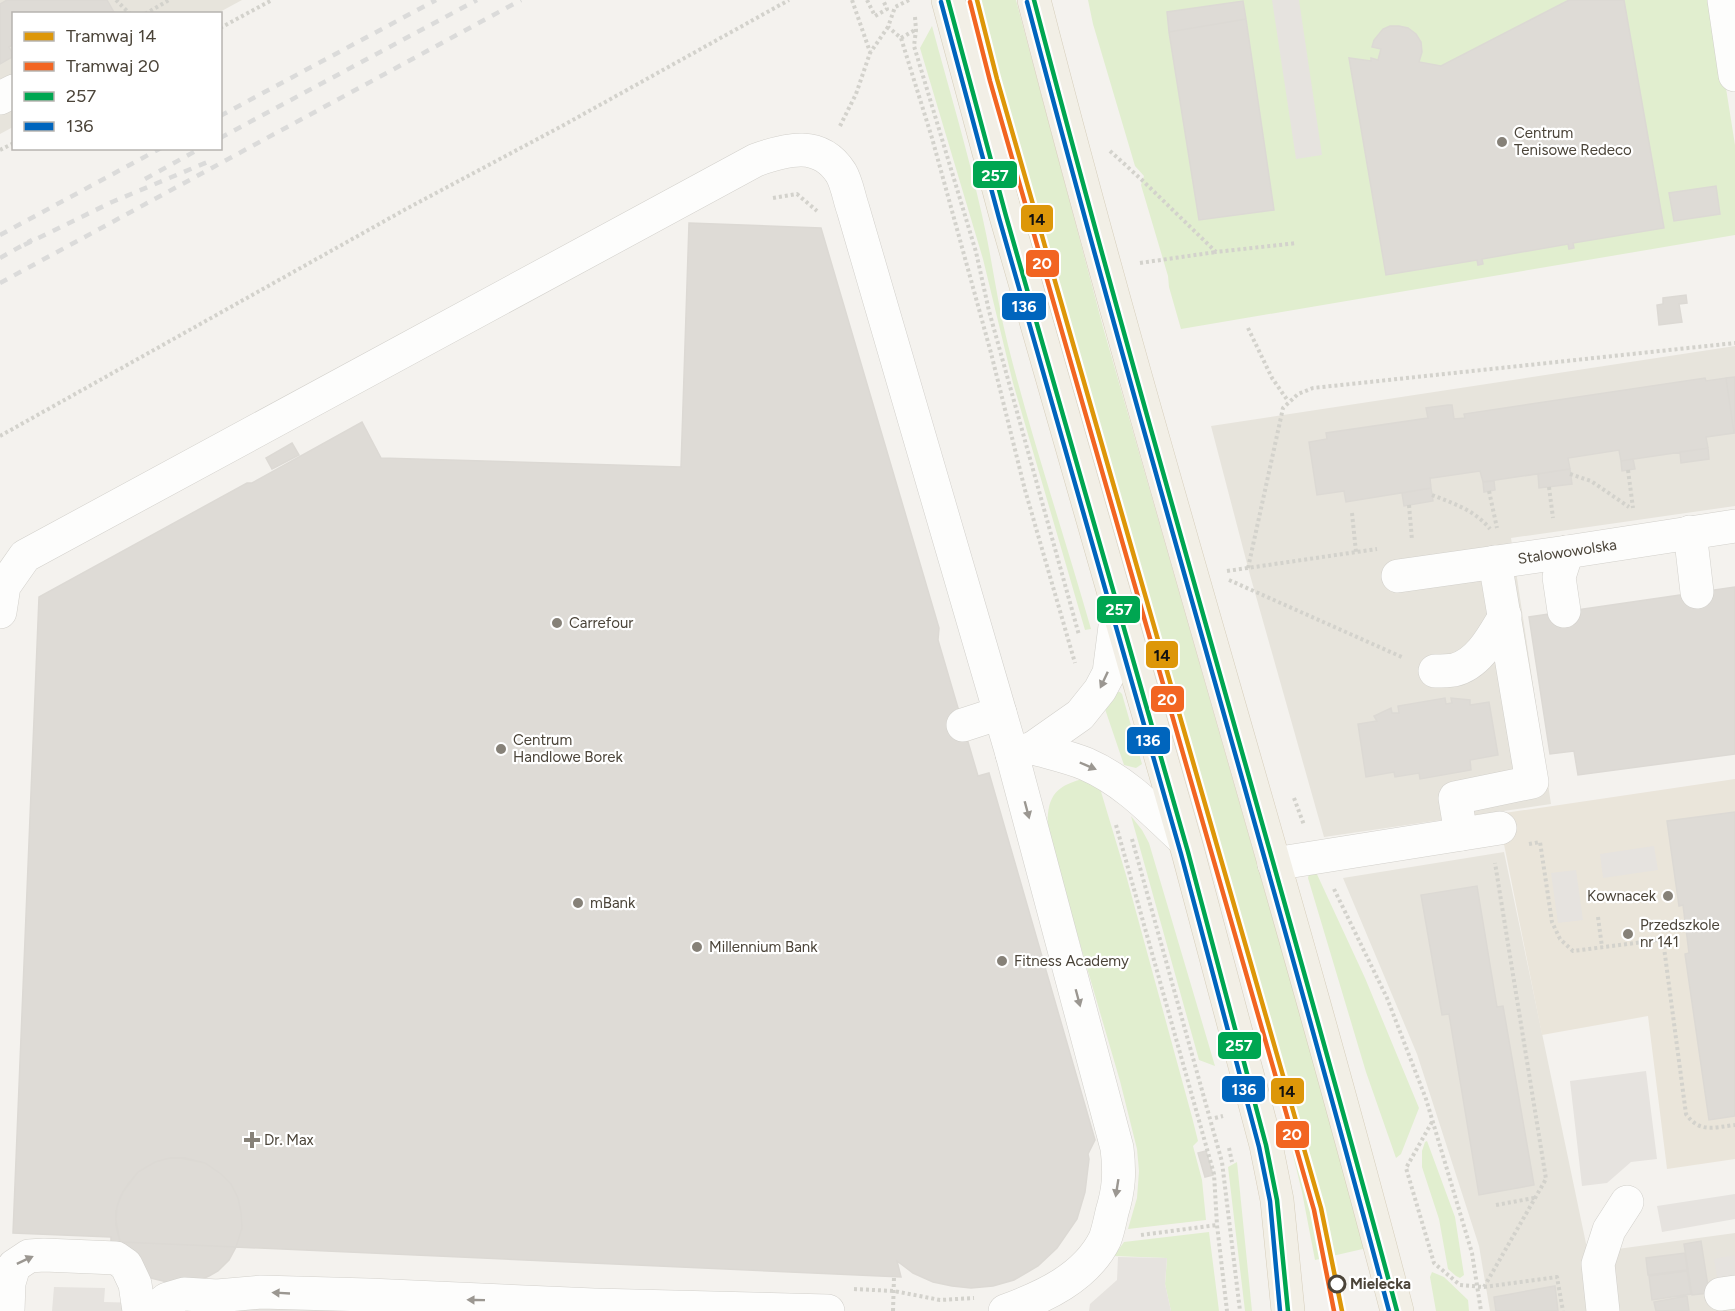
<svg xmlns="http://www.w3.org/2000/svg" width="1735" height="1311" font-family="Figtree,sans-serif">
<style>
.residential{fill:#e7e4dc}
.education{fill:#eae5da}
.green{fill:#e1eecf}
.parking{fill:#e6e3df}
.building{fill:#dedbd6;stroke:#dcd9d4;stroke-width:1.5}
.lines{fill:none;stroke-linecap:round;stroke-linejoin:round}
.minor-casing{stroke:#d2d0cb;stroke-width:34}
.major-casing{stroke:#d6cebb;stroke-width:34}
.path{stroke:#d3d2cc;stroke-width:4;stroke-dasharray:3 3;stroke-linecap:butt}
.minor{stroke:#fdfdfc;stroke-width:33}
.major{stroke:#f2efe6;stroke-width:33}
.rail{stroke:#dbdbda;stroke-width:4.5;stroke-dasharray:8 8;stroke-linecap:butt}
.bus-1-casing{stroke:#fff;stroke-width:9}
.bus-2-casing{stroke:#fff;stroke-width:9}
.bus-1{stroke:#00a651;stroke-width:4.5}
.bus-2{stroke:#0065bd;stroke-width:4.5}
.tram-1-casing{stroke:#fff;stroke-width:9}
.tram-2-casing{stroke:#fff;stroke-width:9}
.tram-1{stroke:#dd9709;stroke-width:4.5}
.tram-2{stroke:#f26522;stroke-width:4.5}
.oneway{fill:#9b9791}
.poi-dot{fill:#868178;stroke:#fff;stroke-width:2}
.stop-dot{fill:#fff;stroke:#4b4439;stroke-width:3}
.labels{text-anchor:middle;stroke-width:4.5;stroke-linejoin:round;paint-order:stroke}
.poi-label{font-size:15px;fill:#4b4439;stroke:#fff;text-anchor:start}
.street-label{font-size:15px;fill:#4b4439;stroke:#fff}
.stop-label{font-size:15px;font-weight:bold;fill:#4b4439;stroke:#fff;text-anchor:start}
.line-badge{stroke:#fff;stroke-width:2}
.badge-label{font-size:16px;text-anchor:middle;font-weight:bold;fill:#fff}
.pale-badge-label{font-size:16px;text-anchor:middle;font-weight:bold;fill:#111}
</style>
<rect width="100%" height="100%" fill="#f4f2ee"/>
<path class="residential" d="M0,0H242L218,13L14,14L13,127L0,134Z
M1735,346V506L1511,538L1551,804L1324,837L1250,575L1211,426Z
M1504,852L1588,1253L1735,1233V1311H1490L1479,1246L1417,1054L1343,878Z"/>
<path class="education" d="M1735,779V1159L1667,1169L1648,1016L1542,1035L1498,814Z"/>
<path class="green" d="M965,0H1016L1103,327L1367,1248L1315,1260L1302,1192L1289,1138L1216,879L1169,719Z
M1088,0H1712L1735,145V235L1181,329L1169,287L1168,276L1141,185L1144,176L1135,166L1093,24Z
M932,26C949,89 968,152 982,215C992,258 997,302 1008,345C1032,440 1064,534 1091,629L1085,630L1013,383L983,259L920,48Z
M1115,692H1120L1122,694L1142,764L1136,768L1124,765L1105,709Z
M1088,778L1099,785L1126,875L1192,1117L1198,1141L1193,1146L1202,1180L1206,1220L1128,1229L1137,1198L1139,1171L1137,1149L1120,1081L1048,834C1046,799 1052,785 1088,778Z
M1131,816L1142,830L1149,843L1215,1066L1199,1060Z
M1315,870L1365,978L1419,1108L1401,1154L1396,1158L1366,1072L1308,878L1309,874Z
M1427,1141L1455,1217L1464,1275L1460,1278L1456,1276L1448,1269L1439,1219L1422,1167V1151L1425,1142Z
M1237,1162L1252,1311H1245L1228,1167Z
M1209,1232L1219,1311H1171L1165,1284L1167,1258L1114,1256L1124,1242Z
M1432,1272L1444,1277L1468,1300L1469,1311H1436L1430,1277Z"/>
<path class="parking" d="M1272,0H1299L1322,155L1296,159Z
M1654,846L1658,870L1603,878L1600,854Z
M1576,870L1583,920L1558,923L1551,873Z
M1646,1071L1657,1159L1631,1162L1607,1183L1582,1186L1570,1081Z
M1735,1194V1219L1662,1232L1657,1206Z
M1735,1255V1280L1718,1282L1714,1259Z
M1118,1257L1167,1258L1165,1284L1171,1311H1089L1090,1304L1117,1280Z
M54,1287L105,1288L104,1302L448,1311H52Z"/>
<path class="building" d="M7,0H107L115,14H75L73,11L68,14H14V44L9,47L14,56L0,64V4Z
M1569,0H1624L1664,228L1573,243L1574,248L1569,249L1568,244L1482,259L1483,264L1478,265L1477,260L1386,275L1349,58L1371,61V58L1378,60L1381,49L1372,47L1374,40L1383,29L1390,26H1399L1408,28L1416,34L1421,42L1422,52L1419,62L1441,66Z
M1243,1L1246,19L1169,32L1167,12Z
M1246,19L1274,210L1199,220L1169,32Z
M1716,186L1720,214L1674,221L1669,193Z
M689,223L821,228L939,628L938,640L978,776L989,773L1095,1140L1088,1154L1089,1159L1085,1192L1077,1219L1057,1248L1038,1266L1014,1280L993,1286L971,1288L952,1286L933,1282L913,1273L897,1261L901,1277L236,1247L242,1228L241,1212L238,1198L231,1184L221,1174L205,1163L180,1158H170L155,1162L138,1172L128,1184L120,1197L116,1211V1226L120,1242H111V1237L13,1233L39,597L247,483H252L362,422L381,458L681,467Z
M1686,295L1687,303L1679,304L1682,322L1659,325L1657,305L1663,304V298Z
M1735,377V433H1734L1726,378Z
M1705,378L1706,381L1726,378L1734,433L1706,437L1708,448L1621,461L1619,450L1568,458L1570,469L1483,482L1480,471L1432,478H1430L1431,488L1346,502L1344,491L1317,495L1309,442L1327,439L1326,433L1428,418L1426,408L1448,405H1452L1454,419L1465,418L1464,414Z
M292,443L299,455L272,469L266,458Z
M1708,448L1709,459L1681,463L1680,452Z
M1633,459L1635,469L1622,471L1621,461Z
M1570,469L1572,484L1539,488L1538,474Z
M1494,481L1495,490L1484,492L1483,482Z
M1431,488L1433,501L1404,506L1402,493Z
M1735,587V754L1578,775L1574,751L1550,754L1529,617Z
M1445,698L1446,704L1452,703L1451,698L1470,700V705L1489,702L1498,755L1470,760L1471,770L1420,779L1419,773L1395,777L1394,772L1366,777L1358,724L1377,721L1374,716L1391,708L1392,713H1399L1398,706Z
M1735,812V1116L1709,1120L1685,954L1689,953L1683,905L1679,906L1667,821Z
M1477,886L1497,1007L1503,1006L1534,1185L1479,1195L1449,1014L1442,1015L1421,895Z
M1206,1151L1213,1175L1205,1177L1198,1153Z
M170,1158H185L205,1163L221,1174L231,1184L238,1198L241,1212L242,1228L236,1247L120,1242L116,1221L117,1206L123,1192L138,1172L155,1162Z
M1701,1241L1709,1293L1692,1295L1684,1244Z
M120,1242L236,1247L229,1260L218,1271L209,1276L200,1280L171,1283L151,1278L139,1269L121,1246Z
M1685,1253L1687,1270L1648,1275L1646,1258Z
M1687,1271L1691,1294L1652,1300L1649,1276Z
M1555,1286L1558,1311H1496L1494,1297Z
M1687,1296L1689,1311H1656L1654,1302Z"/>
<g class="lines">
<defs>
<g id="minor">
<path d="M1724,0L1735,75"/>
<path d="M0,98L14,91"/>
<path d="M1690,532L1697,592"/>
<path id="s1" d="M1398,576L1567,552L1735,526"/>
<path d="M1564,611L1559,577L1567,552"/>
<path d="M0,612L4,586L25,556L756,160C787,149 820,140 841,173C847,183 849,198 853,209L1012,754L1117,1148C1120,1173 1119,1189 1112,1212C1110,1221 1108,1231 1105,1239C1086,1278 1043,1297 1005,1311"/>
<path d="M1435,671C1441,671 1448,671 1454,670C1479,664 1493,636 1505,616"/>
<path d="M963,725L1000,713"/>
<path d="M1033,748C1050,753 1069,757 1086,764C1125,781 1153,811 1184,840"/>
<path d="M1012,754L1033,748L1080,715L1100,690L1109,673L1118,603"/>
<path d="M1461,834L1455,798L1532,782L1495,562"/>
<path d="M1274,864L1500,828"/>
<path d="M1721,1294L1735,1292"/>
<path d="M8,1311L9,1283L14,1266L29,1256L44,1255L116,1258L126,1265L135,1284L139,1311"/>
<path d="M152,1311L167,1299L184,1294L217,1296L261,1292L369,1295L594,1305L828,1311"/>
<path d="M1603,1311L1598,1264L1609,1230L1627,1202"/>
</g>
<path id="major" d="M948,0L1006,216L1188,852L1266,1145L1277,1200L1288,1311
M1034,0C1146,439 1283,872 1397,1311"/>
</defs>
<use href="#minor" class="minor-casing"/>
<use href="#major" class="major-casing"/>
<path class="path" d="M116,0L130,14
M852,0L870,52
M867,0L875,16L887,9L883,0
M909,0L895,7L888,27L901,38L932,138L991,353L1025,490L1075,663
M145,14L169,0
M915,17L916,30L914,46L976,252L989,311L1079,635
M220,28L272,0
M901,38L915,30
M840,126L856,94L870,53L888,27
M0,150L14,143
M1110,151L1142,180L1216,252L1297,243
M773,198L797,194L817,211
M1140,263L1216,252
M1248,328L1272,378L1288,401
M0,436L406,209L562,126L789,0
M1628,470L1633,508
M1570,474L1591,481L1629,507
M1549,487L1553,518
M1489,491L1497,528
M1432,495C1453,503 1476,511 1490,529
M1409,505L1412,540
M1352,513L1356,552
M1248,568L1283,408L1298,394L1313,388L1735,343
M1227,571L1377,549
M1229,580L1404,658
M1294,798L1304,825
M1116,825L1214,1174L1217,1225L1227,1311
M1132,839L1222,1162L1240,1311
M1529,844L1540,842L1552,922L1560,939L1573,951L1674,938
M1334,889L1387,998L1426,1099L1472,1253L1481,1311
M1598,917L1602,947
M1663,940L1686,1114C1700,1134 1715,1127 1735,1125
M1215,1118L1223,1116
M1432,1122L1406,1168L1434,1263L1460,1285L1484,1287L1546,1179L1495,863
M1229,1148L1232,1162
M1496,1205L1534,1198
M1141,1235L1217,1225
M1484,1287L1557,1277L1563,1311
M854,1289L894,1291L940,1300L974,1298
M893,1311L894,1277"/>
<use href="#minor" class="minor"/>
<use href="#major" class="major"/>
<path class="rail" d="M220,116L436,0
M220,138L477,0
M145,179L201,148
M0,235L161,148
M24,245L112,202L210,161
M0,258L32,240
M0,283L521,0"/>
<defs>
<path id="bus-1" d="M948,0L1006,216L1188,852L1266,1145L1277,1200L1288,1311
M1034,0C1149,439 1280,873 1397,1311"/>
<path id="bus-2" d="M941,2L999,218L1181,854L1259,1147L1270,1201L1280,1311
M1027,2C1142,440 1273,873 1389,1311"/>
</defs>
<use href="#bus-1" class="bus-1-casing"/>
<use href="#bus-2" class="bus-2-casing"/>
<use href="#bus-1" class="bus-1"/>
<use href="#bus-2" class="bus-2"/>
<defs>
<path id="tram-1" d="M977,0L997,79L1321,1208L1342,1311"/>
<path id="tram-2" d="M970,2L990,81L1314,1210L1334,1311"/>
</defs>
<use href="#tram-1" class="tram-1-casing"/>
<use href="#tram-2" class="tram-2-casing"/>
<use href="#tram-1" class="tram-1"/>
<use href="#tram-2" class="tram-2"/>
</g>
<defs><path id="oneway-solid" d="M-6-.8H1V-3.2L6.5 0L1 3.2V.8H-6Z" transform="scale(1.5)"/></defs>
<g class="oneway">
<use href="#oneway-solid" transform="translate(1104 680) rotate(115)"/>
<use href="#oneway-solid" transform="translate(1088 766) rotate(23)"/>
<use href="#oneway-solid" transform="translate(1027 810) rotate(75)"/>
<use href="#oneway-solid" transform="translate(1078 998) rotate(75)"/>
<use href="#oneway-solid" transform="translate(1117 1188) rotate(99)"/>
<use href="#oneway-solid" transform="translate(25 1260) rotate(-25)"/>
<use href="#oneway-solid" transform="translate(281 1293) rotate(-177)"/>
<use href="#oneway-solid" transform="translate(476 1300) rotate(-179)"/>
</g>
<g class="poi-dot">
<circle cx="1502" cy="142" r="6"/>
<circle cx="557" cy="623" r="6"/>
<circle cx="501" cy="749" r="6"/>
<circle cx="1668" cy="896" r="6"/>
<circle cx="578" cy="903" r="6"/>
<circle cx="1628" cy="934" r="6"/>
<circle cx="697" cy="947" r="6"/>
<circle cx="1002" cy="961" r="6"/>
<path d="M249 1131h6v6h6v6h-6v6h-6v-6h-6v-6h6z"/>
</g>
<circle class="stop-dot" cx="1337" cy="1284" r="8"/>
<g class="labels">
<g class="poi-label">
<text x="1514" y="138">Centrum<tspan x="1514" dy="17">Tenisowe Redeco</tspan></text>
<text x="569" y="628">Carrefour</text>
<text x="513" y="745">Centrum<tspan x="513" dy="17">Handlowe Borek</tspan></text>
<text x="1656" y="901" text-anchor="end">Kownacek</text>
<text x="590" y="908">mBank</text>
<text x="1640" y="930">Przedszkole<tspan x="1640" dy="17">nr 141</tspan></text>
<text x="709" y="952">Millennium Bank</text>
<text x="1014" y="966">Fitness Academy</text>
<text x="264" y="1145">Dr. Max</text>
</g>
<g class="street-label">
<text dy="5" stroke="none"><textPath href="#s1" startOffset="171">Stalowowolska</textPath></text>
</g>
<g class="stop-label">
<text x="1350" y="1289">Mielecka</text>
</g>
</g>
<g class="line-badge">
<rect x="972" y="160" width="46" height="29" rx="6" fill="#00a651"/>
<rect x="1020" y="204" width="34" height="29" rx="6" fill="#dd9709"/>
<rect x="1025" y="249" width="35" height="29" rx="6" fill="#f26522"/>
<rect x="1001" y="292" width="46" height="29" rx="6" fill="#0065bd"/>
<rect x="1096" y="595" width="45" height="29" rx="6" fill="#00a651"/>
<rect x="1145" y="640" width="34" height="29" rx="6" fill="#dd9709"/>
<rect x="1150" y="685" width="35" height="28" rx="6" fill="#f26522"/>
<rect x="1126" y="726" width="45" height="29" rx="6" fill="#0065bd"/>
<rect x="1217" y="1031" width="45" height="29" rx="6" fill="#00a651"/>
<rect x="1221" y="1075" width="45" height="28" rx="6" fill="#0065bd"/>
<rect x="1270" y="1077" width="35" height="28" rx="6" fill="#dd9709"/>
<rect x="1275" y="1120" width="35" height="29" rx="6" fill="#f26522"/>
</g>
<g class="badge-label">
<text x="995" y="181">257</text>
<text x="1042" y="269">20</text>
<text x="1024" y="312">136</text>
<text x="1119" y="615">257</text>
<text x="1167" y="705">20</text>
<text x="1148" y="746">136</text>
<text x="1239" y="1051">257</text>
<text x="1244" y="1095">136</text>
<text x="1292" y="1140">20</text>
</g>
<g class="pale-badge-label">
<text x="1037" y="225">14</text>
<text x="1162" y="661">14</text>
<text x="1287" y="1097">14</text>
</g>
<rect x="12" y="12" width="210" height="138" fill="#ffffff" stroke="#b7b4b0" stroke-width="1.5"/>
<rect x="24" y="32" width="30" height="9" fill="#dd9709" stroke="#b7b4b0" stroke-width="1.5"/>
<text x="66" y="42" font-size="18" fill="#4b4439">Tramwaj 14</text>
<rect x="24" y="62" width="30" height="9" fill="#f26522" stroke="#b7b4b0" stroke-width="1.5"/>
<text x="66" y="72" font-size="18" fill="#4b4439">Tramwaj 20</text>
<rect x="24" y="92" width="30" height="9" fill="#00a651" stroke="#b7b4b0" stroke-width="1.5"/>
<text x="66" y="102" font-size="18" fill="#4b4439">257</text>
<rect x="24" y="122" width="30" height="9" fill="#0065bd" stroke="#b7b4b0" stroke-width="1.5"/>
<text x="66" y="132" font-size="18" fill="#4b4439">136</text>
</svg>
